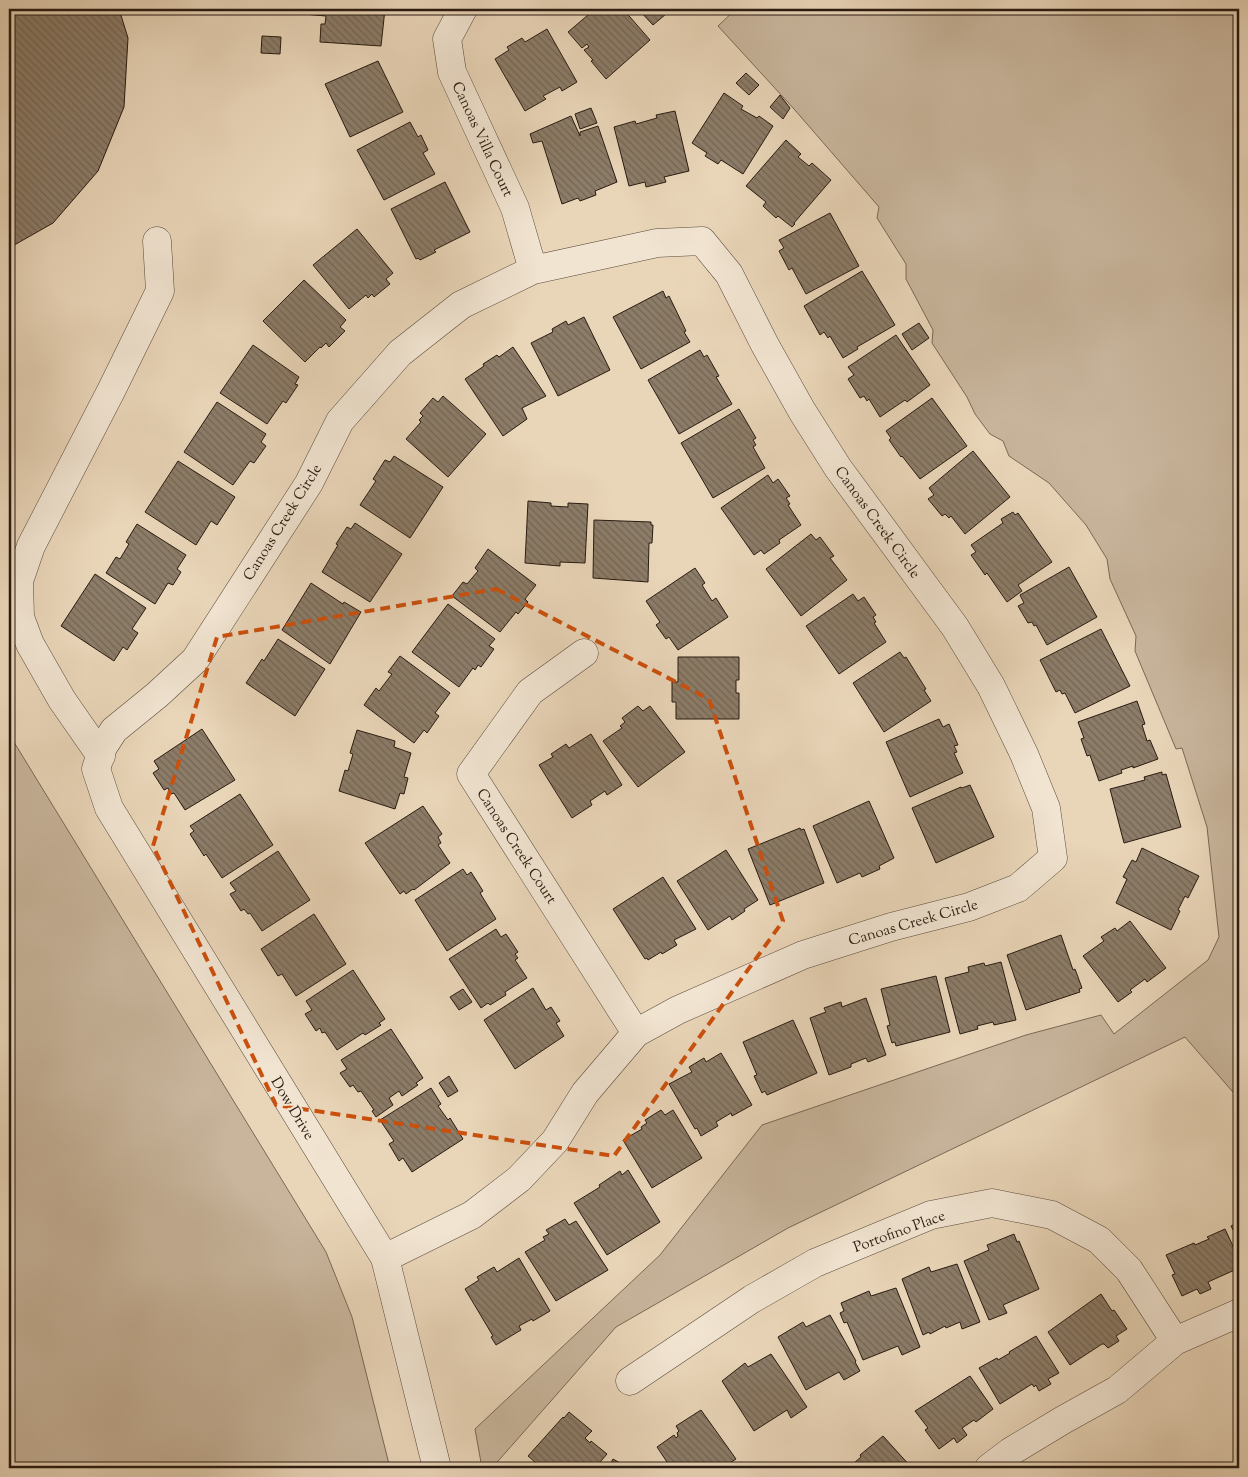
<svg xmlns="http://www.w3.org/2000/svg" width="1248" height="1477" font-family="'Sorts Mill Goudy',serif">
<style>
.grass{fill:#c8b59c;stroke:#786856}
.building{fill:url(#building-back-hatch);stroke:#281b11}
.lines{fill:none;stroke-linecap:round;stroke-linejoin:round}
.minor-casing{stroke:#584a3b;stroke-width:29}
.minor{stroke:#f1e4d1;stroke-width:28}
.marked{fill:none;stroke:#cb500d;stroke-width:4;stroke-dasharray:10 6;stroke-linejoin:round}
.labels{text-anchor:middle;stroke-width:4.5;stroke-linejoin:round;paint-order:stroke}
.street-label{font-size:15px;fill:#281b11;stroke:#f1e4d1}
</style>
<defs>
<pattern id="building-back-hatch" width="6" height="6" patternUnits="userSpaceOnUse" patternTransform="scale(1.25)"><rect width="6" height="6" fill="#8c7c68"/><path d="M-1 5l2 2M0 0l6 6M5-1l2 2" fill="none" stroke="#726554"/></pattern>
</defs>
<rect width="100%" height="100%" fill="#e9d5b8"/>
<filter id="stains"><feTurbulence type="fractalNoise" baseFrequency=".004" numOctaves="4"/><feColorMatrix values="0 0 0 0 .2 0 0 0 0 .09 0 0 0 0 .02 0 0 0 .5 -.17"/></filter>
<radialGradient id="worn" r=".72"><stop offset=".6" stop-color="#630" stop-opacity="0"/><stop offset="1" stop-color="#630" stop-opacity=".3"/></radialGradient>
<path class="grass" d="M736,9H1239V1099L1185,1037L788,1228L616,1327L492,1468H482L475,1429L660,1255L762,1125L1026,1035L1101,1015L1114,1034L1208,960L1219,937L1207,827L1182,748L1176,749L1135,651L1136,636L1110,579L1107,559L1086,525L1049,483L1009,456L1003,441L990,434L975,414L967,397L932,343L933,330L906,279V264L877,218L879,207L794,109L718,26Z
M9,734L326,1252L352,1317L390,1468H9Z"/>
<path class="building" d="M9,9H119L128,38L124,107L98,171L53,223L9,248Z
M303,9H385L381,46L320,42L321,24H325L326,16L303,14Z
M595,9H623L650,40L606,79L591,61L593,60L584,50L589,47L587,44L582,48L568,32Z
M638,9H672L653,25Z
M547,29L577,82L562,91L560,87L543,96L546,99L525,111L495,59L509,50L507,47L522,38L525,42Z
M262,36L281,37L280,54L261,53Z
M378,61L403,112L350,137L325,84Z
M746,73L759,85L749,95L736,83Z
M724,93L743,106L741,109L757,118L759,116L773,126L743,174L721,160L718,164L705,156L707,153L692,143Z
M780,95L790,108L783,119L770,107Z
M591,108L597,123L580,129L575,114Z
M675,111L689,171L664,177L666,182L646,187L645,182L629,186L614,127L635,121L636,124L657,118L656,115Z
M571,116L580,136V132L598,126L617,182L595,191L596,195L580,201L578,198L562,204L542,141L533,143L530,134Z
M410,122L418,137L421,135L428,150L423,153L435,174L384,200L357,150Z
M786,140L801,154L798,157L809,166L812,163L831,180L794,223L795,224L792,227L778,216L776,218L763,206L766,202L746,186Z
M445,182L470,232L434,250L436,252L420,260L418,258L416,259L391,209Z
M830,213L859,266L806,294L792,268L789,270L779,251L784,248L779,240Z
M357,229L393,273L386,279L390,284L374,297L372,294L368,298L366,295L349,309L313,265Z
M862,271L895,325L857,347L858,349L843,358L830,336L828,338L824,332L820,335L804,306Z
M304,280L346,320L340,327L345,331L329,347L326,343L321,348L320,347L305,362L263,321Z
M663,291L666,298L669,296L686,331L684,332L690,342L641,369L613,317Z
M584,317L610,370L558,396L531,343L553,332L552,329L566,321L568,325Z
M919,323L929,338L912,350L902,334Z
M896,335L930,385L907,402L905,400L880,417L869,399L867,401L864,396L860,398L848,379L854,375L848,367Z
M253,345L299,377L295,384L298,385L286,403L283,401L267,424L220,393Z
M513,347L546,396L522,408L527,419L503,436L465,379L484,366L483,364L497,355L499,357Z
M700,350L704,357L707,355L719,376L716,377L732,404L679,434L648,380Z
M443,396L486,434L448,477L406,439L421,422L419,420L423,416L420,413L433,398L438,402Z
M932,398L967,446L920,479L902,456L901,457L889,440L891,438L886,431Z
M217,402L266,434L261,442L266,446L254,463L250,461L233,485L184,452Z
M739,409L756,438L753,440L756,445L753,447L765,468L713,498L681,443Z
M973,451L1010,497L965,534L951,516L949,518L945,514L942,516L928,499L934,495L929,488Z
M394,456L443,487L410,538L360,505L376,481L373,479L385,460L390,462Z
M178,461L235,497L217,525L211,521L196,545L145,512Z
M768,475L773,483L778,479L790,496L786,498L790,504L788,505L801,525L779,540L780,543L764,554L761,550L754,555L721,508Z
M528,501L551,503V506L568,507V503L588,504L585,563L560,562V566L525,563Z
M1013,512L1015,515L1018,513L1052,562L1018,585L1022,591L1007,602L987,573L985,575L971,555L976,552L971,545L1003,523L1001,519Z
M594,520L651,522V525H653L652,543H649L648,582L593,578Z
M355,523L402,554L370,602L322,572L338,545L336,544L347,527L351,529Z
M137,524L186,555L177,569L181,572L173,585L168,583L155,604L106,573L116,557L120,559L129,544L126,542Z
M811,534L816,540L820,537L834,556L830,558L847,580L801,616L766,569Z
M488,549L536,585L525,599L528,602L518,614L516,612L500,632L452,596L463,582L467,584L478,571L475,568Z
M1069,567L1097,617L1047,645L1036,625L1034,626L1032,622L1028,623L1018,606L1024,603L1020,595Z
M695,568L705,583L702,585L712,601L716,598L728,617L678,650L669,637L666,639L656,625L660,622L646,601Z
M95,574L146,608L132,629L138,633L127,650L123,647L114,661L61,626Z
M311,583L343,604L344,602L361,612L330,664L282,630Z
M853,594L858,601L864,597L876,615L873,617L876,622L874,623L886,642L839,674L806,626Z
M448,604L495,639L489,646L494,649L481,667L478,665L475,670L473,668L459,687L412,652Z
M1101,629L1130,686L1075,713L1065,693L1062,694L1060,690L1056,692L1040,660Z
M278,639L325,669L295,716L246,683L262,659L264,661Z
M900,652L904,658L906,657L926,689L924,690L931,701L884,732L853,683Z
M400,656L450,693L435,713L439,716L427,733L424,730L414,743L364,705L376,688L379,691L392,674L388,672Z
M678,657H739V680H736V693H739V719H676V702H672V682H678Z
M1137,701L1145,724L1142,725L1147,741L1150,740L1158,759L1133,768V766L1121,770L1122,773L1099,781L1090,755L1087,756L1081,739L1084,738L1078,722Z
M638,706L643,711L650,706L685,752L638,787L603,741L622,728L620,726L625,722L622,718Z
M939,719L943,727L949,724L958,745L954,746L957,752L954,753L963,773L910,797L886,742Z
M202,729L235,780L185,810L174,793L171,794L168,788L164,790L153,773L159,769L154,761Z
M357,730L395,741L394,747L411,753L404,777L408,778L404,794L400,793L395,809L339,791L345,770L348,771L353,754L350,753Z
M591,734L622,785L607,795L605,791L590,801L592,805L572,818L539,765L553,757L551,754L566,744L569,748Z
M1162,772V775L1166,774L1181,827L1124,843L1110,789L1145,780L1144,777Z
M970,785L994,837L936,863L912,808L961,787L962,788Z
M240,794L273,845L222,878L206,854L204,856L190,834L194,831L190,826Z
M869,801L894,858L879,866L880,869L862,877L860,873L837,883L813,826Z
M423,806L442,834L438,837L441,843L438,845L450,863L414,890L413,889L406,894L404,891L400,894L365,843Z
M800,828L801,830L804,829L824,883L770,905L748,849Z
M1142,848L1199,876L1188,898L1185,896L1178,910L1180,911L1171,930L1116,903L1127,879L1123,877L1132,860L1136,862Z
M726,850L758,900L744,909L745,911L732,920L730,916L708,930L677,881Z
M278,851L310,900L262,931L250,913L248,914L244,909L241,911L230,894L236,891L230,883Z
M463,869L467,875L471,872L483,891L480,893L496,919L447,951L415,900Z
M663,877L696,929L674,940L677,945L662,954L661,952L648,960L647,958L645,959L613,909Z
M314,914L346,964L296,996L282,974L278,976L261,949Z
M1130,921L1166,968L1147,982L1145,979L1130,990L1132,992L1118,1002L1083,956L1104,941L1101,937L1115,928L1117,931Z
M496,929L501,937L506,934L518,952L515,954L518,958L515,960L527,978L505,992L506,995L490,1005L488,1003L481,1008L449,959Z
M1061,935L1073,970L1075,969L1082,988L1079,989L1080,992L1026,1010L1007,955Z
M1001,962L1016,1020L994,1025L993,1022L977,1026L978,1029L960,1034L945,978L969,972L968,967L984,963L985,966Z
M353,970L385,1019L379,1023L381,1025L365,1035L363,1033L337,1050L325,1032L322,1033L320,1028L316,1031L305,1014L312,1010L306,1001Z
M936,976L950,1032L896,1046L895,1042L892,1043L887,1026L890,1025L881,989Z
M533,988L546,1010L551,1007L560,1021L556,1023L564,1036L515,1069L484,1020Z
M463,989L472,1002L459,1010L450,997Z
M866,998L886,1055L868,1062L866,1058L851,1064V1067L829,1075L810,1018L826,1012L824,1008L841,1002L842,1007Z
M793,1020L817,1073L767,1095L765,1091L762,1093L754,1076L757,1075L743,1042Z
M391,1029L423,1078L416,1083L418,1085L402,1096L399,1091L389,1098L393,1105L376,1117L372,1111L374,1110L361,1091L358,1092L353,1085L350,1087L340,1073L347,1069L341,1060Z
M721,1053L752,1105L732,1116L731,1113L716,1122L718,1126L701,1136L697,1128L695,1129L669,1084L692,1072L689,1067L704,1058L706,1062Z
M449,1076L458,1091L448,1097L439,1083Z
M431,1088L441,1104L438,1106L448,1120L450,1118L463,1139L412,1172L403,1158L399,1161L389,1144L394,1141L380,1120Z
M661,1110L665,1115L673,1110L702,1158L652,1188L623,1140L642,1129L641,1127L647,1123L645,1120Z
M628,1170L660,1222L607,1255L574,1203L600,1187L599,1185L620,1171L622,1175Z
M565,1219L569,1225L576,1221L608,1270L556,1301L525,1252L545,1240L543,1237L549,1234L546,1230Z
M1239,1222V1241L1231,1226Z
M1225,1229L1239,1259V1268L1208,1282L1211,1289L1200,1294L1197,1289L1182,1296L1172,1275L1175,1274L1166,1255L1194,1243L1195,1245L1209,1239L1207,1237Z
M1014,1234L1017,1242L1019,1241L1039,1289L1003,1305L1007,1313L989,1320L964,1261L989,1250L987,1245Z
M519,1258L550,1311L533,1321L532,1319L519,1326L521,1330L496,1345L491,1337L493,1336L465,1289L479,1280L477,1277L494,1267L497,1272Z
M957,1264L980,1322L962,1329L960,1322L946,1328L945,1326L930,1334L929,1332L923,1335L902,1279L929,1267L931,1272Z
M896,1288L920,1347L902,1355L898,1346L863,1360L847,1322L844,1323L840,1313L844,1311L841,1303L869,1291L871,1296Z
M1101,1294L1112,1311L1114,1310L1127,1329L1116,1336L1119,1341L1108,1348L1104,1344H1102L1070,1365L1048,1332Z
M830,1315L856,1361L855,1362L860,1371L844,1380L839,1372L806,1390L778,1337L803,1322L806,1327Z
M1036,1336L1059,1373L1048,1379L1051,1384L1039,1391L1036,1385L1034,1387L1032,1384L1000,1404L979,1368L997,1358L998,1360L1010,1353L1009,1352Z
M771,1354L807,1407L791,1418L787,1410L754,1431L722,1381L745,1363L748,1367Z
M970,1376L993,1409L976,1422L974,1420L962,1428L967,1435L957,1443L954,1438L939,1449L925,1430L928,1428L915,1411Z
M701,1410L736,1459L722,1468H671L657,1447L674,1435L676,1438L678,1436L677,1433L679,1431L676,1426Z
M569,1412L592,1431L585,1438L590,1443L591,1441L607,1454L595,1468H542L528,1456L563,1417L564,1418Z
M883,1436L912,1468H848L861,1457L860,1455Z
M613,1459L629,1468H608Z"/>
<g class="lines">
<defs>
<path id="minor" d="M463,9L447,39L452,72L515,208L533,270
M584,653L530,692L471,774L636,1033
M101,756L62,700L30,644L20,617L19,581L31,546L112,389L160,291L157,241
M385,1258L472,1215L519,1179L555,1141L585,1093L636,1033L678,1010L803,955L891,927L969,907L1018,888L1053,858L1046,808L1024,754L991,686L955,627L838,468L802,411L765,345L729,274L702,241L657,243L533,270L461,305L400,353L340,421L309,483L195,660L157,695L114,730L103,747L96,769L109,808L385,1258L437,1468
M630,1381L752,1299L815,1263L931,1215L992,1203L1052,1215L1099,1240L1129,1270L1175,1341
M989,1468L1010,1452L1063,1420L1117,1390L1175,1341L1239,1313"/>
</defs>
<use href="#minor" class="minor-casing"/>
<use href="#minor" class="minor"/>
</g>
<path class="marked" d="M496,589L709,699L783,921L614,1156L276,1105L153,846L217,637Z"/>
<g class="labels">
<g class="street-label">
<text transform="translate(483 139) rotate(65)" y="5">Canoas Villa Court</text>
<text transform="translate(282 522) rotate(-58)" y="5">Canoas Creek Circle</text>
<text transform="translate(878 522) rotate(54)" y="5">Canoas Creek Circle</text>
<text transform="translate(517 846) rotate(57)" y="5">Canoas Creek Court</text>
<text transform="translate(913 922) rotate(-16)" y="5">Canoas Creek Circle</text>
<text transform="translate(293 1108) rotate(59)" y="5">Dow Drive</text>
<text transform="translate(899 1231) rotate(-20)" y="5">Portofino Place</text>
</g>
</g>
<rect width="1248" height="1477" fill="none" stroke="#e9d5b8" stroke-width="30"/>
<rect x="10" y="10" width="1228" height="1457" fill="none" stroke="#281b11" stroke-width="2.5"/>
<rect x="15" y="15" width="1218" height="1447" fill="none" stroke="#281b11"/>
<rect width="100%" height="100%" filter="url(#stains)"/>
<rect width="100%" height="100%" fill="url(#worn)"/>
</svg>
